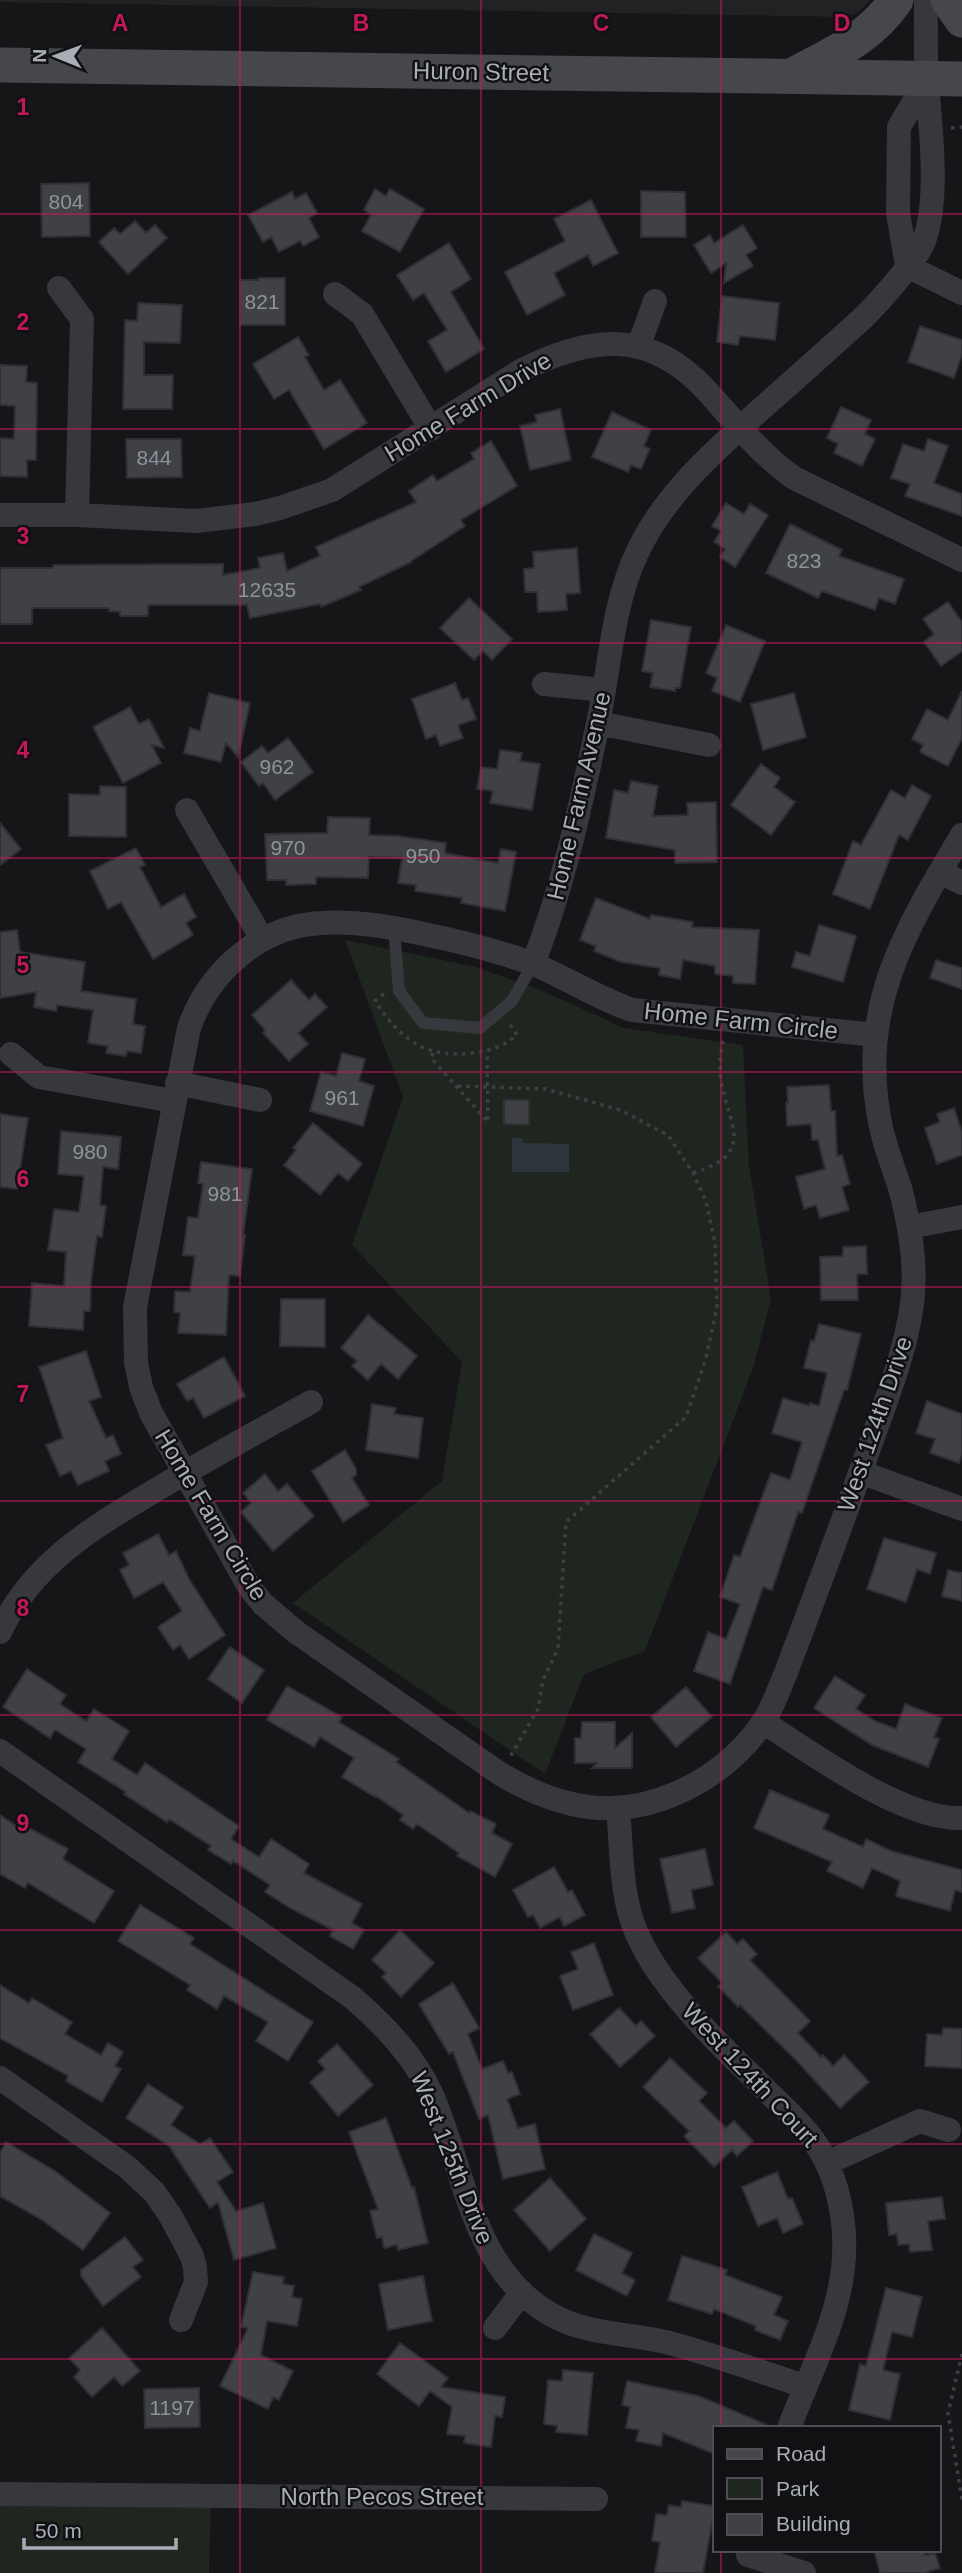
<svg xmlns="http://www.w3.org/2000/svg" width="962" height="2573" font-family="Helvetica,sans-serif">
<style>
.built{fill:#222225}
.green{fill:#1e261f}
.water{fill:#2c353c}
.building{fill:#404145;stroke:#303034;stroke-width:2}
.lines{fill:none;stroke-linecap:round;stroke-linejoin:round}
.path{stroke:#3d3f44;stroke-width:3.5;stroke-dasharray:3.5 5;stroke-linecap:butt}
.service{stroke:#37383d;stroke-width:12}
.minor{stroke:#37383d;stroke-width:24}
.secondary{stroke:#45474d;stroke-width:35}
.grid{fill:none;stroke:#c2185b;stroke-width:2;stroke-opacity:0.55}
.labels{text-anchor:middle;stroke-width:5;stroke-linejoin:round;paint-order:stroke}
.number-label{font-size:21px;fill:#8e929b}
.street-label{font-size:24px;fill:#a8adb8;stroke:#111113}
.grid-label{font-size:23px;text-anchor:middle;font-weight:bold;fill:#c2185b;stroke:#111113;stroke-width:5;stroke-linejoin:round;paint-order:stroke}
</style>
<rect width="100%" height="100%" fill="#161618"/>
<path class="built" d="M0,0H870L859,12L846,17L0,2Z"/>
<path class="green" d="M345,940L476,967L543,991L624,1028L743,1045L749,1166L771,1299L753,1368L645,1651L584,1674L545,1774L293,1603L442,1481L462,1362L352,1245L403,1097Z
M0,2495L211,2496L209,2573H0Z"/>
<path class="water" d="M512,1138H522L523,1143L569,1144V1172H512Z"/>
<path class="building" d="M89,183L90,236L42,237L41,184Z
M375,189L386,196L390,189L424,209L400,252L362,231L371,215L364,210Z
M641,191L685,192L686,237H641Z
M292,192L295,199L306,193L317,213L309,218L319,237L303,246L300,241L279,252L271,237L263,242L248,215Z
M591,200L618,253L593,266L588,255L554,273L565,295L527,315L505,272L565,241L554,219Z
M135,221L146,233L155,225L167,238L128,274L99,242L114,228L120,234Z
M743,225L757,248L746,255L753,266L724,283L726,263L711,273L694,245L710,235L714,243Z
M449,243L471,279L451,292L484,349L446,372L428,341L447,330L424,293L413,300L397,275Z
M259,278H285V325H240V280H259Z
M722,296L779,303L775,340L740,336L738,345L717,342Z
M138,303L182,305L180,343L144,342V375H173L172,409H123L125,320L137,321Z
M920,326L962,340V354L954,378L908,362Z
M298,337L309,355L305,357L324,390L340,380L367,423L324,449L289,390L274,399L253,364Z
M0,365L27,366L26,382L37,383L36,460H27V477L0,476V438L14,439L15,406L0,405Z
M841,407L871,420L865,434L875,439L862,466L834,453L838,444L827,438Z
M560,409L571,460L530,470L520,426L537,422L535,415Z
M612,412L651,430L644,446L650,449L641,469L631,465L628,472L592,457Z
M126,439H181L182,477L127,478Z
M928,439L948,446L934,483L962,494V516L905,496L910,484L891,478L903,444L924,451Z
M491,441L517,486L461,520L465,526L411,561V562L359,587L361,590L321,607L320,604L250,618L247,605H148V616H120V612L109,611V608H32V624H0V568H53V565L223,564V575L260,568L258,558L283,553L287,571L320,556L316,547L416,502L409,491L433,475L437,481L474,459L471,453Z
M726,503L744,514L750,504L768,515L735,567L720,557L725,549L714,542L721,531L712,526Z
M790,524L842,550L839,556L904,579L895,604L879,598L875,610L822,591L818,598L766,573Z
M577,548L580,593L566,594L567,610L538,612L537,592H525L524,569L534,568L533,552Z
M469,598L512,639L492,660L483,651L474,660L440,628Z
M948,602L962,622V651L941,666L924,642L934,634L923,619Z
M651,620L691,627L680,688H675V691L650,687L653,673L642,671Z
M726,625L765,641L740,702L712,691L717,678L706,673Z
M455,683L462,700L468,698L476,719L458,725L463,738L440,746L436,735L426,739L412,699Z
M962,691V738L948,766L920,752L923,745L912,739L927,709L948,720Z
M209,693L250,703L238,757L226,743L221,762L184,753L190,728L200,731Z
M794,693L806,737L763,750L751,704Z
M130,707L139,724L149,719L164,748L152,745L161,763L123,783L93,727Z
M288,738L313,772L275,800L263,783L259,786L241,762L262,746L268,753Z
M500,750L522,753L520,761L540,764L532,810L490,803L493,791L477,789L481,767L497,769Z
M761,764L780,778L774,787L795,802L771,835L731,805Z
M631,781L658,786L653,816L688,815L687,803L716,802L717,862L675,863V850L606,838L614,790L628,793Z
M912,785L931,796L908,840L899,835L870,909L833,894L853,841L861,845L891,790L905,798Z
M100,786L126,787V837L69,836V794L100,795Z
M328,817L370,818L369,835L398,836L446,843L445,853L498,863L501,849L516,852L505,911L461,903L462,898L415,891L416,885L398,883L402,858L369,857L368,878L316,877V884L286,885V880H267L265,834L327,833Z
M0,823L21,849L0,865Z
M136,848L145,865L140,867L161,907L184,894L196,917L186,923L193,935L153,959L121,902L108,909L90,871Z
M596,898L650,919L651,915L693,922L692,927L759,930L755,984L733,983V976L715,974V966L683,960L680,979L659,975L660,968L621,962L594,951L596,946L580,940Z
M819,925L856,936L843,982L792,967L796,952L810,956Z
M17,930L20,952L85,962L81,991L136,999L133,1024L145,1026L141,1053L127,1051L126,1056L106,1053L108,1046L88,1043L93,1010L57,1005L56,1011L34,1007L36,992L0,998V932Z
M936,960L962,968V989L930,978Z
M291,980L309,1000L315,994L327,1007L298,1033L308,1044L289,1061L263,1033L265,1030L252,1015Z
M342,1053L365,1059L359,1081L374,1086L363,1126L310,1111L321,1072L336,1076Z
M829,1085L831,1111H835L837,1156L842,1155L850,1184L842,1187L849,1210L820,1218L816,1205L804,1209L796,1177L825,1169L818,1140H812L811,1124L787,1126L786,1103H788L787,1087Z
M504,1100H529V1125L504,1124Z
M954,1108L962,1132V1155L937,1164L925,1128L940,1122L937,1114Z
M0,1114L28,1118L17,1189L0,1187Z
M313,1123L362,1164L348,1181L338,1173L320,1195L284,1165L296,1150L293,1148Z
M61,1131L121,1137L118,1169L103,1167L100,1205L106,1206L102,1237L97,1236L91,1281L90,1311H84L83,1330L29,1326L32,1283L64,1286L66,1252L48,1250L54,1209L79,1212L84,1176L58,1174Z
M201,1162L252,1169L243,1235H245L240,1276L229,1275L226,1335L178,1333L180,1313L174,1312L175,1291L190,1292L195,1256L183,1255L188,1217L198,1218L203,1184L198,1183Z
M866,1246L867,1274H857L858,1300H821L820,1257L843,1256V1247Z
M281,1299H325V1347L280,1346Z
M368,1315L417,1356L398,1379L381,1364L368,1380L352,1366L357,1361L341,1348Z
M819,1324L861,1334L847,1390H844L802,1513L798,1512L772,1590L763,1587L730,1684L694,1671L708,1632L726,1639L740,1604L720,1597L734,1555L740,1557L771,1473L790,1480L802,1442L772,1433L783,1398L809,1406L810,1403L819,1406L827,1373L804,1368L811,1340L814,1342Z
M86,1351L101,1397L89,1401L106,1438L113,1435L121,1454L105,1461L109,1471L78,1485L71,1471L60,1476L46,1445L63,1438L39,1367Z
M224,1357L245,1396L204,1418L193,1398L187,1401L177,1384Z
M927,1401L962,1414V1453L959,1463L930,1453L935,1439L916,1433Z
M372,1404L396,1408L394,1414L423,1418L418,1458L366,1450Z
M345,1450L356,1469V1475L352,1478L369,1505L343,1522L312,1471Z
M265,1474L278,1491L287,1484L314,1516L273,1551L241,1512L251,1503L243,1493Z
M158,1534L169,1555L176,1551L189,1579L225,1635L189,1659L180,1645L173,1650L158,1627L182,1611L163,1582L134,1598L120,1570L129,1565L123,1553Z
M884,1538L936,1553L930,1574L917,1569L906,1602L867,1589Z
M948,1570L962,1573V1601L942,1596Z
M230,1647L264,1670L242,1703L208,1679Z
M27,1669L66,1695L60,1704L86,1721L94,1709L129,1731L112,1759L137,1775L145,1763L239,1826L231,1839L259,1857L271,1839L309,1864L304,1873L362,1904L352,1923L364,1930L353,1949L330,1936L333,1930L290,1908L265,1892L270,1885L233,1861L231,1864L208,1850L211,1846L169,1819L167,1822L124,1794L126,1792L78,1762L86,1749L55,1730L50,1738L3,1707Z
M835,1676L865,1695L856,1709L875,1721L896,1729L905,1704L942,1718L934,1737L939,1739L928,1767L872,1745L814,1708Z
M287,1686L342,1717L339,1722L399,1759L396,1762L469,1813L470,1811L496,1824L492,1833L512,1844L495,1877L457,1856L459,1853L417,1824L413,1829L400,1820L403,1815L376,1796L375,1797L342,1777L354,1758L320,1737L314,1747L267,1720Z
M686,1687L712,1717L676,1747L651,1717Z
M582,1722H615V1748L632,1733V1768H592L597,1763H575V1738H581Z
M770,1790L829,1815L823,1829L863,1847L866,1839L891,1851L962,1870V1892L955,1890L950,1911L896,1896L900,1881L872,1868L863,1888L827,1871L832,1862L754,1828Z
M0,1815L18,1827L20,1823L68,1849L63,1859L114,1891L94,1923L28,1883L25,1888L0,1874Z
M705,1849L713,1885L691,1890L695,1908L672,1913L660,1859Z
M554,1867L568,1892L572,1890L585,1915L564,1926L560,1917L540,1928L533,1915L528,1917L513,1890Z
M140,1905L194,1938L190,1944L313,2022L288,2061L256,2041L268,2022L224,1996L217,2009L187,1990L190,1985L118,1941Z
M400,1930L434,1963L401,1997L382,1977L386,1973L372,1960Z
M726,1932L737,1944L743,1939L757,1954L750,1960L810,2021L798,2033L821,2057L823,2055L833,2066L844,2055L869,2082L840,2108L798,2062L740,2005L738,2007L718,1986L722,1983L698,1958Z
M594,1943L613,1995L573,2010L560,1976L578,1969L571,1952Z
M453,1983L479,2028L468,2034L482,2069L503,2061L508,2073L512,2072L520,2094L507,2099L518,2128L535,2124L545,2169L503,2179L488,2115L479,2119L453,2052L449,2054L419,2004Z
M0,1985L29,2003L32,1998L72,2022L65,2034L101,2055L108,2043L123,2052L115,2066L121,2069L102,2102L66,2081L68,2076L0,2038Z
M619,2008L636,2026L641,2021L655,2036L620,2067L590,2034Z
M943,2028L962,2029V2068L925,2066L927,2034L942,2035Z
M337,2044L373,2085L338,2116L310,2082L325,2069L318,2061Z
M670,2058L707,2093L699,2101L726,2128L734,2121L753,2141L737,2156L732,2150L714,2167L684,2136L689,2131L643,2087Z
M148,2084L183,2107L171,2125L200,2144L210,2138L233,2172L217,2182L236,2211L263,2203L276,2248L234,2260L218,2202L210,2208L169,2146L126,2118Z
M386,2118L412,2188L414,2187L428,2243L398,2250L397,2245L384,2248L382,2237L377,2238L370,2211L378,2209L349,2132Z
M6,2142L55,2171L110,2213L83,2250L42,2220L0,2196V2153Z
M777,2172L788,2199L792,2198L803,2224L783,2233L777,2218L758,2226L742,2187Z
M550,2178L586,2219L550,2251L514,2210Z
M942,2197L945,2219L928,2221L932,2250L910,2252L909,2244L898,2245L897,2234L889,2235L886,2203Z
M594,2234L632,2253L622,2273L635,2280L627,2296L576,2270Z
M125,2237L143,2260L133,2267L141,2277L103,2306L81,2276V2270Z
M682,2256L727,2270L725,2275L782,2297L774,2315L788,2321L780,2340L755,2330L756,2326L714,2309L712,2314L668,2300Z
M253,2272L284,2277L283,2284L294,2286L292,2297L302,2299L297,2326L267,2321L261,2355L293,2371L279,2400L273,2397L268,2409L220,2386L248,2328L241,2327Z
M423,2276L432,2321L388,2330L379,2284Z
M886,2288L922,2297L912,2337L892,2332L883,2370L900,2374L890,2420L849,2410L860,2364L866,2366Z
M102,2328L140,2371L122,2386L114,2377L92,2397L74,2377L80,2370L69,2358Z
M400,2343L448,2378L441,2387L505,2397L502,2417L495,2416L491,2447L464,2443L465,2436L447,2434L452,2407L430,2391L419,2406L377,2374Z
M563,2370L593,2373L587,2435L556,2432L557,2426L544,2424L548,2380L562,2381Z
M627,2381L699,2396L774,2428H715V2454L663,2433L661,2446L636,2441L639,2430L626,2428L630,2407L622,2405Z
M199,2388L200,2427L145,2428L144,2389Z
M682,2501L715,2506L703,2573H655L660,2542L652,2541L656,2514L667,2515L669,2505L681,2507Z
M874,2550H924L925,2555L935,2553L940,2568L924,2573H880Z"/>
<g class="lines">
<path class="path" d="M951,128L962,127
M384,994L375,1001C400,1039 425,1059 473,1053C491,1050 503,1047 517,1035L509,1023
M433,1053L431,1058L488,1122L487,1051
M458,1086L546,1089L620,1110L668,1135L693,1173L706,1201L715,1243L717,1307L706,1358L686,1417L566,1522L558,1649L543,1680L538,1709L510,1757
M693,1173C765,1151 720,1117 720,1067C719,1059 722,1049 723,1040
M962,2354L948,2413L962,2500"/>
<path class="service" d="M394,928L399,991L423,1023L480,1028L512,1001L533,964"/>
<path class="minor" d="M907,266L898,213L899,127L927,79
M907,266L962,293
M59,288L82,319L77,515
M335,294L362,314L431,429
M639,345L655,301
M0,515H77L196,521L255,514L280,508L332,490L522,370C592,335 650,329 707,391C735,422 760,454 794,478L962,560
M544,684L604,690
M598,723L709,745
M187,810L262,939
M940,872L962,883
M533,964C563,887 581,805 598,723C610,667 612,606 637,553C665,492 720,446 769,402C801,374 832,346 864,317C879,302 917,260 924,241C940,197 930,127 927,81C925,54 926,27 926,0
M876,1035L632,1010C597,998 565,977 531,963C497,951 463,942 428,935C393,927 359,921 323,923C261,925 209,971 189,1028L135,1307L136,1362L141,1387L151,1413L250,1588L263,1604L296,1632L499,1773C522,1787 545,1798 572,1804C644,1821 720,1783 762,1724C772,1710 778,1691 785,1675C813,1601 841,1526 868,1451C885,1403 905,1355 912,1304C917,1266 910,1225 900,1188C893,1166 884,1145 880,1122C857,1008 906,928 962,835
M11,1054L39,1077L173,1101
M177,1083L260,1100
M909,1227L962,1217
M860,1472L962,1509
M0,1632C33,1561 97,1525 161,1487C211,1457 261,1430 311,1402
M763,1722C812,1753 904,1821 962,1818
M0,1751L353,1998C385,2026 414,2056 432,2095C465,2171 472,2269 550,2314C588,2336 633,2333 673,2344C718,2356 761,2372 805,2386
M618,1808C622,1849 620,1896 637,1934C660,1986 713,2039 754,2078C771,2096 790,2112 806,2131C835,2164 846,2213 844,2256C841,2316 810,2372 789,2428
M0,2078L127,2167L154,2192L170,2215L192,2256L195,2267L196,2282L181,2320
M827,2163L920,2121L949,2130
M495,2328L522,2292
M0,2494L596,2499
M748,2555L804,2573"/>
<path class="secondary" d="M948,0L962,20
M0,65L962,79
M793,75C832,54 871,38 896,0"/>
</g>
<path class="grid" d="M240,0V2573M481,0V2573M721,0V2428M0,214H962M0,429H962M0,643H962M0,858H962M0,1072H962M0,1287H962M0,1501H962M0,1715H962M0,1930H962M0,2144H962M0,2359H962M721,2550V2573"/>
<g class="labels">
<g class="number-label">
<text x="66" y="209">804</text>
<text x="262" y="309">821</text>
<text x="154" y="465">844</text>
<text x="804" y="568">823</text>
<text x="267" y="597">12635</text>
<text x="277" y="774">962</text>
<text x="288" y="855">970</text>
<text x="423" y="863">950</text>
<text x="342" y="1105">961</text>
<text x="90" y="1159">980</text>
<text x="225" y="1201">981</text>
<text x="172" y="2415">1197</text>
</g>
<g class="street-label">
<text transform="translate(481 72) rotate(1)" y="8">Huron Street</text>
<text transform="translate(468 407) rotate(-31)" y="8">Home Farm Drive</text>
<text transform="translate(579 796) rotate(-77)" y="8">Home Farm Avenue</text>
<text transform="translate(741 1021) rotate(6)" y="8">Home Farm Circle</text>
<text transform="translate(875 1424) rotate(-71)" y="8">West 124th Drive</text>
<text transform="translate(211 1515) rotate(59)" y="8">Home Farm Circle</text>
<text transform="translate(750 2075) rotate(47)" y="8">West 124th Court</text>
<text transform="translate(452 2158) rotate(68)" y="8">West 125th Drive</text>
<text x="382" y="2505">North Pecos Street</text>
</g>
</g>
<g class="grid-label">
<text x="120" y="31">A</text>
<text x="361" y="31">B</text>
<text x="601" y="31">C</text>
<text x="842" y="31">D</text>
<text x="23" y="115">1</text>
<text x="23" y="330">2</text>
<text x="23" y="544">3</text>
<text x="23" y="758">4</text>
<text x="23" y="973">5</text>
<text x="23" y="1187">6</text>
<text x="23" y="1402">7</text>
<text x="23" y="1616">8</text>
<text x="23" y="1831">9</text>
</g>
<rect x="713" y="2426" width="228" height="126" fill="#111113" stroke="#4d4f55" stroke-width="2"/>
<rect x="727" y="2449" width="35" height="10" fill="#45474d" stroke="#4d4f55" stroke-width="2"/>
<text x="776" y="2461" font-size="21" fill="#a8adb8">Road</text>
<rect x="727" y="2478" width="35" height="21" fill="#1e261f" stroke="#4d4f55" stroke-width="2"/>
<text x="776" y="2496" font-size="21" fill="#a8adb8">Park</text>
<rect x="727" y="2514" width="35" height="21" fill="#404145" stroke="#4d4f55" stroke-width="2"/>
<text x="776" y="2531" font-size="21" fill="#a8adb8">Building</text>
<g transform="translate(56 56) rotate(271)" stroke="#111113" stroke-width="5" paint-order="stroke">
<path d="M0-5L12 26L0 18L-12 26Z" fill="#a8adb8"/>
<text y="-10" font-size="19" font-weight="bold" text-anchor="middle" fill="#a8adb8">N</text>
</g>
<path d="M24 2538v10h152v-10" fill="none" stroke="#a8adb8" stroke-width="3.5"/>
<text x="35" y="2538" font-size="21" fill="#a8adb8" stroke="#111113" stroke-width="5" paint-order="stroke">50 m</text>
</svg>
